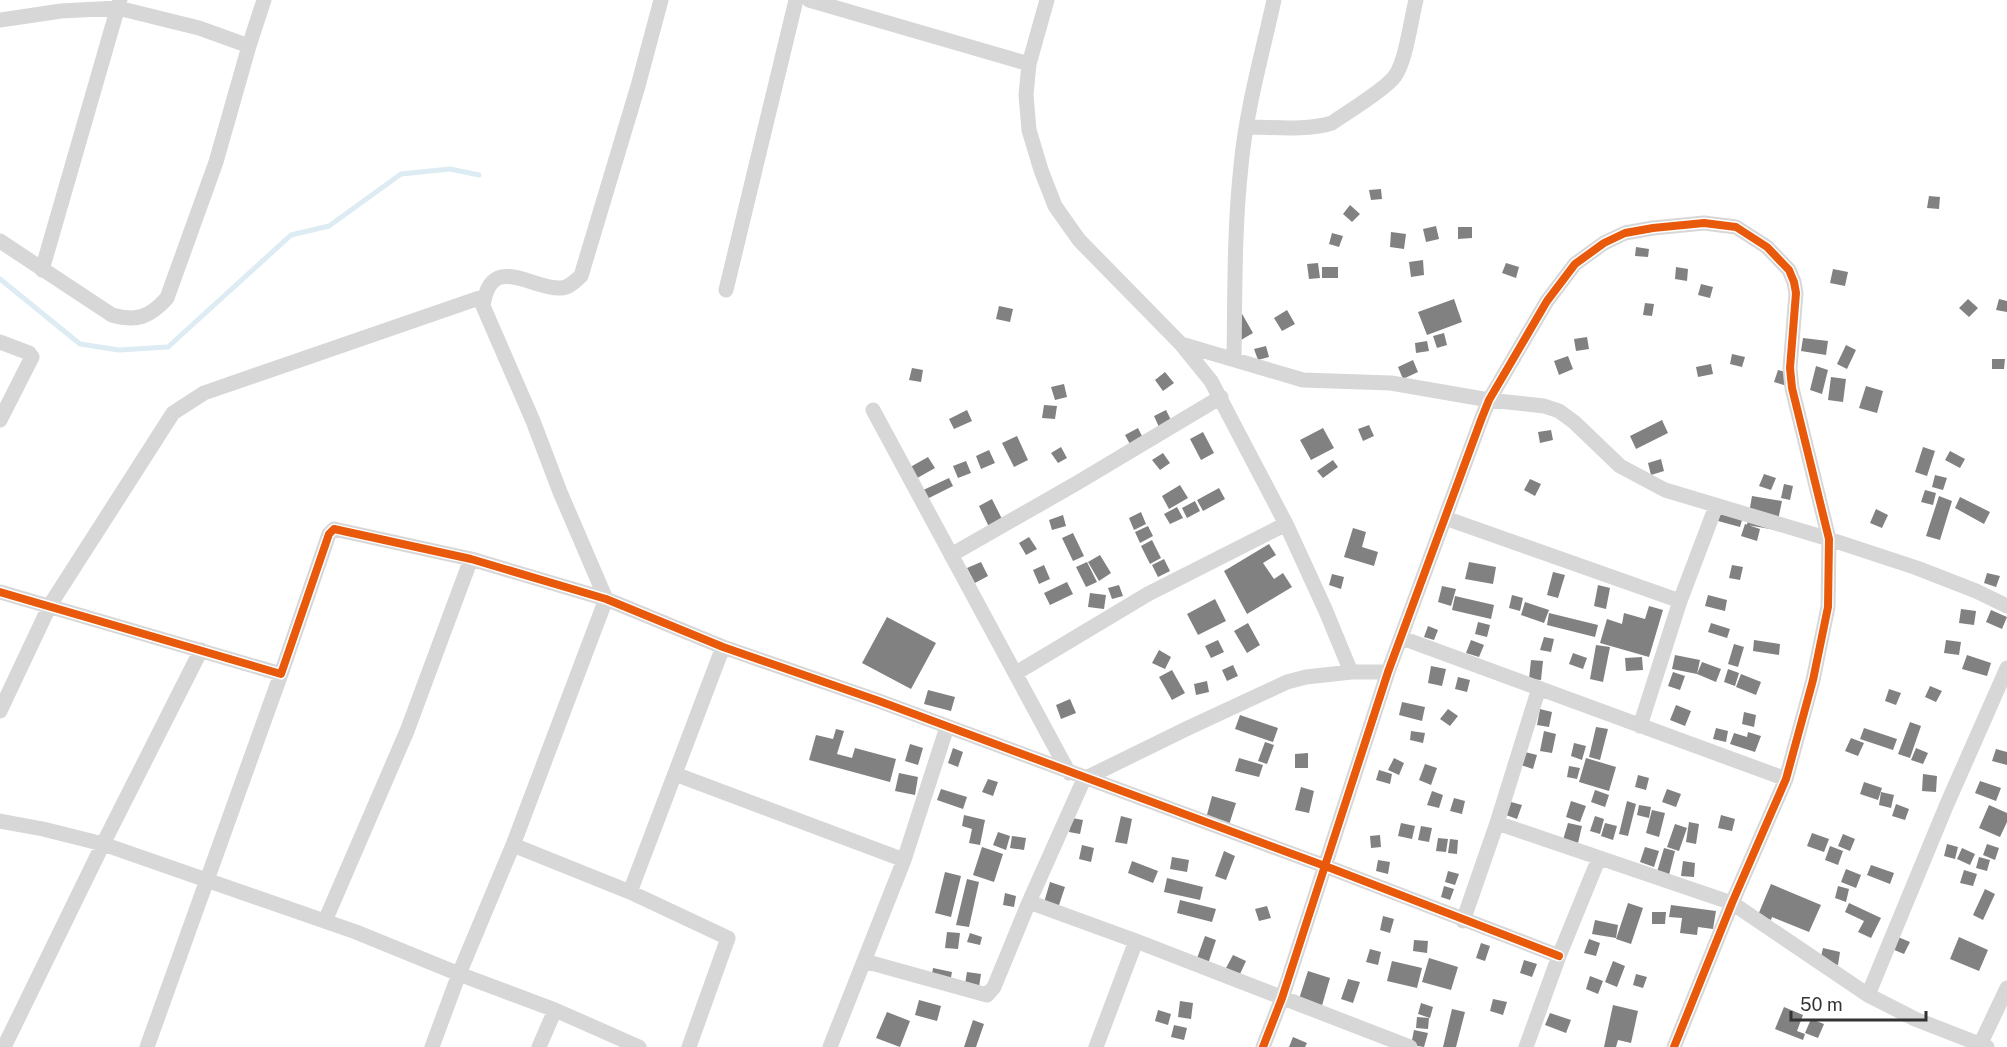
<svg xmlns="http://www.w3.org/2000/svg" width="2007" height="1047" font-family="'Public Sans',sans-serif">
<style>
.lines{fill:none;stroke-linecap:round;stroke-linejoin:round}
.stream{stroke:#ddebf3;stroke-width:5}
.building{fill:#818181}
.street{stroke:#d7d7d7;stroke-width:15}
.cycleway-casing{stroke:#fff;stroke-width:11}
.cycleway{stroke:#e8590c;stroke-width:8}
</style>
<rect width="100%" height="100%" fill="#fff"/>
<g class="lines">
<path class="stream" d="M0,279L80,344L119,350L168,347L291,235L329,226L401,174L450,169L479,175"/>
</g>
<path class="building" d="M1381,189L1382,199L1371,200L1369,190Z
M1929,196L1940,197L1939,209L1927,208Z
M1350,205L1360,214L1352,222L1343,214Z
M1436,226L1439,239L1426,242L1423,229Z
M1458,227H1472V238L1458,239Z
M1391,232L1406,234L1404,249L1390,247Z
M1332,233L1343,236L1339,247L1329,244Z
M1636,247L1649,249L1648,257L1635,256Z
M1423,260L1424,275L1411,277L1409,262Z
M1318,263L1320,278L1309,279L1307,264Z
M1506,263L1519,267L1516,278L1502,273Z
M1322,267H1338V278H1322Z
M1676,267L1688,269L1687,281L1675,279Z
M1833,269L1848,272L1845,286L1830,283Z
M1701,284L1713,287L1710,298L1698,295Z
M1454,299L1462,322L1427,335L1418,312Z
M1968,299L1978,308L1969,317L1959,308Z
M1999,299L2007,301V312L1996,310Z
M1645,303L1654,304L1652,316L1643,315Z
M999,306L1013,309L1010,322L996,319Z
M1287,310L1295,324L1282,331L1274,318Z
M1241,312L1253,333L1241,340Z
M1444,333L1447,345L1437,348L1433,336Z
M1587,337L1589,349L1576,351L1574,339Z
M1803,338L1828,341L1826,355L1801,351Z
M1427,341L1429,351L1416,353L1415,343Z
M1846,345L1856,350L1847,369L1837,364Z
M1266,346L1269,357L1258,360L1254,349Z
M1732,354L1745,357L1742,367L1730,364Z
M1568,356L1573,369L1559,375L1554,361Z
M1992,359H2005L2004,369H1992Z
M1413,360L1418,372L1403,379L1398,367Z
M1711,364L1713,374L1698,377L1696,367Z
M1816,366L1828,370L1822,394L1810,390Z
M912,368L923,370L921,382L909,380Z
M1778,370L1798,375L1794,388L1774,382Z
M1165,372L1174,383L1163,391L1155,380Z
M1831,377L1846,379L1843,402L1828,400Z
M1064,384L1067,397L1055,400L1051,387Z
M1866,386L1883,391L1877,413L1859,408Z
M1044,405L1057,406L1055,419L1042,418Z
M967,410L972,421L954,429L949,419Z
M1166,410L1172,422L1159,427L1154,416Z
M1662,420L1668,433L1636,449L1630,436Z
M1369,425L1374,436L1363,441L1358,429Z
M1138,428L1144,440L1131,446L1125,435Z
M1323,428L1334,448L1311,460L1300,440Z
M1551,430L1553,440L1540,443L1538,432Z
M1203,432L1214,453L1201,460L1190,439Z
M1017,436L1028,460L1014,467L1002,443Z
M1061,447L1067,458L1058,463L1051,453Z
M1923,447L1935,451L1927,476L1915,472Z
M989,450L995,463L981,469L976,456Z
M1950,451L1965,459L1960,468L1945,460Z
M1163,453L1170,463L1160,470L1152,460Z
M928,457L935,468L912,481L905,470Z
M1661,459L1664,471L1651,475L1648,463Z
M1333,460L1338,467L1323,478L1317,471Z
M966,461L971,473L958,478L953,466Z
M1764,474L1776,478L1771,490L1759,486Z
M1935,475L1947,478L1943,490L1932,487Z
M949,478L953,486L923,501L919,492Z
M1530,479L1541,484L1535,496L1524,490Z
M1784,484L1793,486L1790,500L1781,498Z
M1180,485L1188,498L1169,509L1162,496Z
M1219,488L1225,499L1203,511L1197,500Z
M1925,490L1936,493L1933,505L1921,502Z
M1752,496L1782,501L1776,530L1747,525Z
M1939,496L1952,501L1940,540L1926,536Z
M1960,497L1990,512L1984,524L1955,508Z
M992,499L1003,521L989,527L979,506Z
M1195,501L1200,511L1187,518L1182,508Z
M1723,504L1745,510L1740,527L1718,521Z
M1177,507L1183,518L1170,524L1164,514Z
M1876,509L1888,515L1882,528L1870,523Z
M1141,512L1146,524L1134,530L1129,518Z
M1063,515L1066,526L1052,530L1049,520Z
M1745,524L1760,529L1757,541L1741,536Z
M1148,526L1153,536L1140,543L1135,532Z
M1353,528L1366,532L1362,547L1378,552L1374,566L1344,557Z
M1073,533L1084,556L1073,561L1062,538Z
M1029,537L1037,549L1026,555L1019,543Z
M1152,540L1161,558L1150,564L1141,546Z
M1269,544L1276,555L1263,563L1274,579L1283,573L1292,587L1247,614L1224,571Z
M1100,555L1111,573L1099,581L1088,562Z
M1164,559L1170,571L1158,577L1152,565Z
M981,562L988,576L975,583L967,568Z
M1087,562L1097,582L1086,587L1076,567Z
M1469,562L1496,567L1493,584L1465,579Z
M1044,565L1050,579L1039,584L1033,570Z
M1732,565L1743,567L1740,580L1729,578Z
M1553,572L1565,575L1558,598L1547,595Z
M1987,573L2000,576L1996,587L1984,583Z
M1332,574L1344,577L1341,589L1329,585Z
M1067,582L1073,594L1050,605L1044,593Z
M1119,585L1123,596L1112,599L1108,588Z
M1598,585L1610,588L1606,609L1594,606Z
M1442,586L1456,589L1451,606L1438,602Z
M1090,593L1106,595L1104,609L1088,607Z
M1512,595L1523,598L1520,611L1509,608Z
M1708,595L1727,600L1725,611L1705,606Z
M1455,596L1494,605L1491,619L1452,610Z
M1215,599L1226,621L1198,635L1187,614Z
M1525,602L1549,610L1544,623L1521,615Z
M1649,606L1663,610L1649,657L1600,643L1607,619L1622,624L1624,613L1645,619Z
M1961,609L1976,611L1974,625L1959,623Z
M1991,610L2007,617L2002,629L1986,622Z
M1549,613L1598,625L1595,637L1547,625Z
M887,617L936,643L911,689L862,663Z
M1478,622L1490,625L1487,637L1475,634Z
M1248,623L1260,645L1247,653L1234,631Z
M1711,623L1730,629L1727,638L1708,632Z
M1428,626L1438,630L1434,640L1424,637Z
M1544,637L1554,639L1551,652L1540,650Z
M1218,640L1224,652L1211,658L1205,646Z
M1471,640L1484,645L1479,657L1466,653Z
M1754,640L1780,644L1779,655L1753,651Z
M1946,640L1961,642L1959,655L1944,653Z
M1734,644L1744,647L1738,667L1728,664Z
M1596,645L1610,647L1603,682L1590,679Z
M1159,650L1171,657L1165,669L1152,663Z
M1573,653L1587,658L1583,669L1569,664Z
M1675,655L1700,660L1697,674L1672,669Z
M1967,655L1991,663L1987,676L1962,669Z
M1642,657L1643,670L1626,671L1625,658Z
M1531,660L1543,661L1541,680L1529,679Z
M1702,662L1721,669L1716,682L1697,674Z
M1233,665L1238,676L1227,681L1222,670Z
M1431,666L1446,669L1442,686L1428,683Z
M1728,669L1739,673L1735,686L1724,682Z
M1172,670L1185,693L1172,700L1159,677Z
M1673,672L1685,676L1680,690L1668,686Z
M1741,674L1761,682L1756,695L1736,687Z
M1458,677L1470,680L1467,692L1455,689Z
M1207,681L1209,692L1196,695L1194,684Z
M1930,686L1942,691L1936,702L1925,697Z
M1889,689L1901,693L1896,705L1885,701Z
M928,690L955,697L951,711L924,704Z
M1070,699L1076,713L1061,719L1056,705Z
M1402,702L1425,707L1422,721L1399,715Z
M1676,705L1691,711L1685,726L1670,720Z
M1448,709L1458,716L1450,726L1440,719Z
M1540,709L1552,712L1549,727L1537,725Z
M1744,712L1756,715L1754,727L1742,724Z
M1240,715L1278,728L1273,742L1235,729Z
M1910,722L1921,726L1910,758L1898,754Z
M1596,727L1608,729L1600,760L1589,757Z
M1716,728L1728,731L1726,742L1713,739Z
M1864,728L1897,739L1893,750L1860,739Z
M836,729L844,731L837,754L852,758L855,748L896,759L890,782L809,760L816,735L833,739Z
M1411,731L1425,733L1423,743L1410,740Z
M1544,731L1556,734L1552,753L1540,751Z
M1748,732L1761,736L1755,752L1730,744L1734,733L1747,737Z
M1851,738L1864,743L1858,756L1845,751Z
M1265,742L1274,745L1267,764L1258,761Z
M1574,743L1586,746L1582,760L1571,756Z
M910,744L923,748L918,765L905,761Z
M953,748L963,752L958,767L948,763Z
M1916,748L1928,753L1923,764L1911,760Z
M1996,749L2007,752V765L1992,761Z
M1525,752L1537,755L1533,769L1521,765Z
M1308,753V768H1295V754Z
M1239,758L1263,765L1259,777L1235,771Z
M1394,758L1404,763L1399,775L1388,770Z
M1586,758L1616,767L1609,791L1579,782Z
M1425,764L1437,768L1431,785L1419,780Z
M1569,766L1580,768L1577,779L1567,777Z
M1379,770L1392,774L1390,784L1376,780Z
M899,773L918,777L915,795L895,791Z
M1923,774L1937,776L1936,792L1922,791Z
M1638,775L1649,778L1646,790L1635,787Z
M988,779L998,782L993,796L982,792Z
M1980,781L2001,788L1996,801L1975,793Z
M1864,782L1882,788L1878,800L1860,794Z
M1301,787L1314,791L1309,813L1295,810Z
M941,789L967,797L963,809L937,800Z
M1667,789L1681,794L1676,807L1662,802Z
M1595,790L1609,795L1605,807L1591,802Z
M1432,791L1443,795L1439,808L1427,805Z
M1881,792L1894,795L1891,808L1879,805Z
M1212,796L1236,803L1228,828L1205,822Z
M1454,798L1465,801L1462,814L1450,811Z
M1571,801L1586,806L1580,822L1566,817Z
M1627,801L1636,804L1628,836L1619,834Z
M1511,802L1522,805L1517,819L1506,815Z
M1896,804L1909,809L1905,820L1892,816Z
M1639,805L1651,807L1649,818L1637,815Z
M1989,805L2007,813V822L2000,837L1979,828Z
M1652,810L1665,813L1659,837L1646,833Z
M964,815L985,820L980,845L969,843L972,829L962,826Z
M1721,815L1735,819L1732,831L1718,828Z
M1121,816L1132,819L1127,844L1115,842Z
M1595,816L1604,819L1600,834L1590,831Z
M1072,818L1083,820L1080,834L1069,832Z
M1689,822L1699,824L1696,844L1686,842Z
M1401,823L1415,826L1412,839L1398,836Z
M1568,823L1582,826L1578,843L1563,840Z
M1605,823L1617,826L1613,840L1601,836Z
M1675,824L1687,828L1679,851L1667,847Z
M1421,826L1432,828L1429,842L1418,840Z
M998,832L1010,836L1006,850L993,845Z
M1812,833L1829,839L1824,852L1807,846Z
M1843,834L1855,839L1850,851L1838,846Z
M1380,835L1381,847L1371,848L1370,836Z
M1012,836L1026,838L1024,850L1010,848Z
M1438,838L1448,839L1446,852L1436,851Z
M1450,839L1458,840L1457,854L1448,853Z
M1947,844L1958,847L1955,859L1944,856Z
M1987,844L1999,848L1995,860L1983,855Z
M1082,845L1094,848L1091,862L1079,859Z
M1830,846L1843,851L1838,865L1825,860Z
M982,847L1003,854L994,882L973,875Z
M1645,847L1659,851L1654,867L1640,862Z
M1664,848L1675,851L1669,875L1657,872Z
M1962,848L1975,854L1970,865L1957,859Z
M1224,851L1235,856L1226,880L1215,876Z
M1172,857L1189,860L1187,872L1170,869Z
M1979,857L1990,860L1987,871L1976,868Z
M1378,860L1390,862L1388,874L1376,871Z
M1132,861L1158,871L1153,883L1128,873Z
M1683,861L1695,863L1694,877L1681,876Z
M1871,865L1894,873L1890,884L1867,875Z
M1846,869L1861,875L1856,888L1841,882Z
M1964,870L1977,874L1973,886L1960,883Z
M1448,871L1459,874L1455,885L1445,882Z
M945,872L961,876L951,917L935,913Z
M1167,878L1203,887L1200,900L1164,892Z
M967,879L979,882L969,927L956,925Z
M1050,882L1065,887L1057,911L1043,906Z
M1771,884L1821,905L1809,932L1772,917L1771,920L1758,915Z
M1444,886L1454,889L1450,900L1441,897Z
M1838,886L1849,889L1846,902L1835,898Z
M1985,889L1995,894L1983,920L1973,915Z
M1005,893L1016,896L1014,907L1003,905Z
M1180,900L1216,909L1212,922L1177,913Z
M1628,903L1643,908L1631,944L1616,939Z
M1849,903L1881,918L1871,938L1858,932L1864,921L1845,912Z
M1671,905L1716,911L1713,929L1698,927L1697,935L1680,933L1682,918L1669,917Z
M1267,906L1271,918L1259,921L1255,909Z
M1652,912H1666L1665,924H1652Z
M1383,916L1394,919L1390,933L1380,930Z
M1595,920L1618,925L1616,938L1592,934Z
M947,932L960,933L958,949L945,948Z
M970,933L982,937L980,945L967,942Z
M1205,936L1216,940L1207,967L1195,964Z
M1898,937L1910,942L1904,954L1892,949Z
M1959,937L1988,950L1979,971L1950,959Z
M1589,939L1600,943L1596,956L1584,953Z
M1414,940L1428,941L1427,953L1413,951Z
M1481,943L1490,946L1485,961L1476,958Z
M1823,948L1840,952L1838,965L1820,961Z
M1370,949L1381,952L1378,965L1366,962Z
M1233,955L1246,961L1240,974L1226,968Z
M1429,958L1458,967L1451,990L1422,982Z
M1524,960L1537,964L1532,977L1520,973Z
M1392,961L1422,968L1417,988L1387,981Z
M1613,961L1625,966L1617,987L1605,982Z
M933,968L952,972L950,983L931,980Z
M1308,971L1330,978L1321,1009L1298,1002Z
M967,972L981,974L979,987L965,984Z
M1636,974L1647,977L1643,988L1633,985Z
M1590,976L1603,981L1598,994L1586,989Z
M1348,979L1360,982L1353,1003L1341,999Z
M1493,999L1507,1002L1503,1015L1490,1011Z
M919,1000L941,1006L937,1021L915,1015Z
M1180,1001L1193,1003L1191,1019L1178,1017Z
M1421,1003L1433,1007L1430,1018L1418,1014Z
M1613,1005L1638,1011L1631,1043L1618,1040L1616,1047H1604Z
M1784,1007L1803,1015L1797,1031L1805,1034L1803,1040L1775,1029Z
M1452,1009L1465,1012L1456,1047H1443Z
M1158,1010L1171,1014L1168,1025L1155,1021Z
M887,1012L910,1021L900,1047L876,1038Z
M1550,1013L1571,1020L1566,1033L1545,1025Z
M1417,1017L1429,1018L1428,1029L1416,1028Z
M1811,1019L1824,1024L1818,1038L1805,1033Z
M973,1020L984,1024L976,1047H964Z
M1174,1025L1187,1028L1184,1040L1171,1037Z
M1414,1030L1428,1033L1424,1047L1411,1045Z
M1293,1037L1307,1043L1305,1047H1289Z"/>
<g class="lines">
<path class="street" d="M809,0L1029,64
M1047,0L1029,64L1026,95L1029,130L1041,170L1055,206L1079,240L1181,344L1211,381L1286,524L1325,609L1351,672
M0,20L61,11L118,8L199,28L249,46
M1246,127C1274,127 1305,131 1332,123C1346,113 1386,89 1395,76C1406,61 1411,19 1416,0
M0,241L112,315C137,322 150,317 167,298L216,162L249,46L264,0
M42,270L120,0
M726,290L796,0
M0,342L29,353L32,357L0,420
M1181,344L1303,380L1391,383L1489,400L1544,406L1559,411L1574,422L1620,466L1665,490L1829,539L1917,568L1976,591L2007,606
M1234,359C1235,295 1234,230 1241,166C1246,110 1262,55 1274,0
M873,410L1069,773
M1445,518L1680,601L1640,726
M951,555L1077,483L1221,397
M0,592L281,674L329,534L334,529L471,559L606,599L723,647L879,701L1325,866L1559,956
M1680,601L1716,506
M1402,638L1786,779
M1016,673L1148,594L1286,524
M0,711L50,605L173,413L204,393L485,296
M675,774L904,860
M0,821L43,829L103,844L356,932L459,974L555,1010L639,1047
M1497,823L1732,903L1868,995L1915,1019L1987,1047
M513,845L630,892L728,938L689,1047
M630,892L723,647
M1029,902L1136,941L1410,1047
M325,921L407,731L471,559
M1463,921L1497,823L1539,688
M864,961L987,995L994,987L1029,902L1084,779L1186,729L1287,682L1306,677L1351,672H1388
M1868,995L1947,804L2007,668
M4,1047L103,844L201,650
M147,1047L281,674
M432,1047L459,974L513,845L606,599L560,492L533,421L483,306C491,251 532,290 561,288C569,288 575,281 581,276L638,86L661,0
M539,1047L555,1010
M830,1047L904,860L947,727
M1096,1047L1136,941
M1263,1047L1282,998L1388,672L1481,420L1489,400L1547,301L1575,264L1604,243L1625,233L1653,228L1704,223L1736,227L1767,247L1789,270L1794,282L1796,293L1790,368L1792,388L1829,539L1828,607L1813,680L1786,779L1732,903L1674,1047
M1526,1047L1559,956L1599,858
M1979,1047L2007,988"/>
<defs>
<path id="cycleway" d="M0,592L281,674L329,534L334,529L471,559L606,599L723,647L879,701L1325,866L1559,956
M1263,1047L1282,998L1388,672L1481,420L1489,400L1547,301L1575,264L1604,243L1625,233L1653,228L1704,223L1736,227L1767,247L1789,270L1794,282L1796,293L1790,368L1792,388L1829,539L1828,607L1813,680L1786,779L1732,903L1674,1047"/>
</defs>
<use href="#cycleway" class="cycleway-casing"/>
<use href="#cycleway" class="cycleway"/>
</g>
<path d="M1791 1011v9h135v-9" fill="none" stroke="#333333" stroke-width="3"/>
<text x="1800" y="1011" font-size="18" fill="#333333" stroke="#ffffff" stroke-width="4.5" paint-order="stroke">50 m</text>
</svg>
